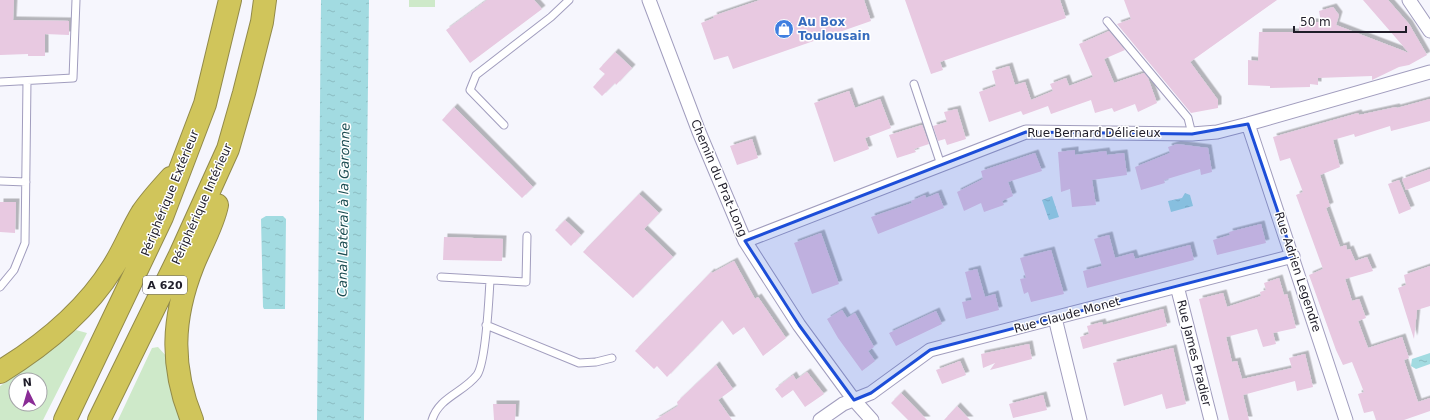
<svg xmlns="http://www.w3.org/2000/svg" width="1430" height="420" font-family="'DejaVu Sans',sans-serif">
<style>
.green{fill:#cee9c9;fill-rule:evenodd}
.water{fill:url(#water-ripples)}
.building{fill:#e8c9e1;filter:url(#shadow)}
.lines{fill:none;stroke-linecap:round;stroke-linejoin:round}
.lane-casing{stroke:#a19dbe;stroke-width:9}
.street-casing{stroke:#a19dbe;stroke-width:15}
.highway-casing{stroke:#928a4a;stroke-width:24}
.lane{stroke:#fff;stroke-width:7}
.street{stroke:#fff;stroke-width:13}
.highway{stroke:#d0c55b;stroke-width:22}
.marked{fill:#1d4ed8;fill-opacity:0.2;stroke:#1d4ed8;stroke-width:3;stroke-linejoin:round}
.labels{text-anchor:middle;stroke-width:3;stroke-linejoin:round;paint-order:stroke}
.shield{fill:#fff;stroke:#626169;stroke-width:1}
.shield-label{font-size:11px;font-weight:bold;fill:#1f1d29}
.shop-label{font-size:12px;font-weight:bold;fill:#366cbe;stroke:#fff;text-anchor:start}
.street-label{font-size:12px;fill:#1f1d29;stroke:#fff}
.water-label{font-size:13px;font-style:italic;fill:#1a4c51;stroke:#fff}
</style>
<defs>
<pattern id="water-ripples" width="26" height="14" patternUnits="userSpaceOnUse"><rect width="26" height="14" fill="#a2dbe1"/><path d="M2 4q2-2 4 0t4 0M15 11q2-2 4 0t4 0" fill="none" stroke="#8bbcc1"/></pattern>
<filter id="shadow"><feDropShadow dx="3.5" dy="-3.5" stdDeviation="0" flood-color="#0004"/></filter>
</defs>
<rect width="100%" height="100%" fill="#f6f6fd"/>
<path class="green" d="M409,0H435V7H409Z
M76,330L87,333L43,420H0V386L33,364ZM16,380H40V404H16Z
M158,347L168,358L183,420H118L152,348Z"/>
<path class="water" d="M321,0H369L364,420H317Z
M1185,193L1190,195L1193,206L1171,212L1168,201L1182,198Z
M1052,196L1059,217L1049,220L1042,200Z
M266,216H283L286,219L285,309H264L263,307L261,219Z
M1430,353V364L1416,369L1411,366L1412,359Z"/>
<path class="building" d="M0,0H14L13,20L69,21V35L45,34V56H28V54L0,55Z
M487,0H534L542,9L470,63L446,30Z
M760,0H864L871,21L733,69L728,56L714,60L701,23L714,18L713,16Z
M905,0H1060L1066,18L940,62L943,70L931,74Z
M1124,0H1277L1190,62L1218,100V108L1191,113L1117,24L1131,19Z
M1363,0H1388L1409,24L1427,55L1409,65L1399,67L1372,80V76L1318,78V85L1310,84V87L1270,88V86L1248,85V60L1258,61L1259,32H1299V22H1321L1319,11L1333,7L1339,15L1336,25L1409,53Z
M1109,31L1125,50L1104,59L1114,83L1144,73L1148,78L1157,103L1138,112L1135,104L1114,112L1112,108L1095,113L1091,100L1051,114L1048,106L1023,115L1021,111L989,122L979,92L996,86L992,71L1009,66L1015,85L1025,82L1031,100L1053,91L1050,84L1066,78L1069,86L1093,77L1079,44Z
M615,52L632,68L616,85L615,83L602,96L593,87L605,74L599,69Z
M849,91L855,108L880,99L891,128L865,138L869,149L834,162L814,103Z
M1430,99V121L1391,131L1390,126L1355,137L1354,134L1333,140L1340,167L1320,175L1330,206L1326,208L1340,247L1346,245L1347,250L1350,249L1355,261L1367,257L1373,271L1345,279L1352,301L1359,299L1366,318L1358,321L1368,348L1402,337L1409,358L1404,360L1418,402L1430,398V411L1404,420H1376L1373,411L1364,413L1358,394L1364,392L1352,362L1343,365L1336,350L1309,275L1323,269L1296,195L1303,192L1290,158L1280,161L1273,137L1358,113L1359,115L1396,107L1397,108Z
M454,107L533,187L522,198L442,120Z
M957,109L966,139L947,145L945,139L938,141L933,126L947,122L944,112Z
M922,125L929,144L914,149L916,152L897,158L889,135Z
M752,139L758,158L737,165L730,146Z
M1177,144L1208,148L1212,172L1201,175L1200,169L1164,180L1165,183L1141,190L1135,167L1170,153L1168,147Z
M1075,150V155L1106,151L1107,155L1124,153L1127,175L1092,180L1096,205L1072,207L1070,189L1061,192L1058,152Z
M1035,153L1042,171L1008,182L1013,196L1002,201L1004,205L984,212L981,203L964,211L957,192L983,179L981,171Z
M1430,169V181L1406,190L1402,179Z
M1399,180L1411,209L1399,214L1388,184Z
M938,193L944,208L878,234L871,217L912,203L911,201L925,195L926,198Z
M639,194L659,213L644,229L673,257L633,298L583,252Z
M0,202H16L15,233L0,232Z
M565,220L581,235L571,246L555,230Z
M1261,224L1266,243L1217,255L1213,240L1230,235L1229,232Z
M821,233L839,284L812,294L794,243Z
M1109,235L1115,258L1133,253L1135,259L1190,245L1194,260L1087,288L1083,271L1102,266L1094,239Z
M444,237L503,239L502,261L443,260Z
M1051,250L1064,294L1031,302L1028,292L1024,294L1020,279L1026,278L1020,258Z
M734,261L755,299L758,297L786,338L763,356L744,327L733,335L722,320L667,377L657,366L654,369L635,351L711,272L712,273Z
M1430,266V306L1417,310L1414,339L1398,288L1406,285L1404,275Z
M977,269L985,297L995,294L999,310L966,319L962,302L972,300L965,272Z
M1279,278L1284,295L1287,294L1296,328L1273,333L1276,344L1263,347L1257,329L1226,337L1232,362L1237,361L1242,379L1292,368L1289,358L1305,354L1313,387L1297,391L1295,381L1243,395L1249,420H1229L1199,299L1223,293L1227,307L1261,296L1260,292L1266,290L1264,283Z
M1163,309L1167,326L1083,349L1080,337L1089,334L1087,326L1102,322L1103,325Z
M842,310L847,318L855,313L874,347L868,351L875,361L862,371L838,338L827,319Z
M936,311L942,324L896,346L889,333Z
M1029,344L1032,359L990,370L995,363L983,368L981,354Z
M1173,348L1186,404L1166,409L1162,394L1124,406L1113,363Z
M960,361L966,375L942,384L936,370Z
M716,365L733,389L718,400L732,420H655L678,406L677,402Z
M807,372L824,394L805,407L793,390L782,398L775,389L793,375L796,380Z
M901,393L927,420H908L891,403Z
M1043,395L1047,410L1013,418L1009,404Z
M493,404H516L515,420H494Z
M957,406L970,420H944Z"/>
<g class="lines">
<defs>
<path id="lane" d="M1107,21L1188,118L1192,134
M0,82L73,78L76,0
M914,84L941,165
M504,125L470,90L476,75L551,17L569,0
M0,181L26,182
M441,277L526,282L527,236
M0,287L14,270L25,243L27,81
M486,325L579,363L596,362L612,358
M432,420C439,397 463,393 477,375C486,362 489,298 490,280"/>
<path id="street" d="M649,0L699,132L745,241L799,325L854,400L872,420
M1409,0L1430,31
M1248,124L1346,420
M745,241L1026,132L1192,134L1217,132L1248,124L1430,72
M1177,286L1211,420
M1055,318L1080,420
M820,420L843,404L871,393L930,350L1293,256"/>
<path id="highway" d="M0,372C44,345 85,312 113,267C124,250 131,231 142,213C150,201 161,189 171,178
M65,420L162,217L205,104L230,0
M99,420L180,255L228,149L244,93L262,22L265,0
M192,420C170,366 172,318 193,265C201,245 213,225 217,205"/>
</defs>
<use href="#lane" class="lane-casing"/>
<use href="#street" class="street-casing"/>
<use href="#highway" class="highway-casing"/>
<use href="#lane" class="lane"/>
<use href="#street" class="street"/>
<use href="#highway" class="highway"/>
</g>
<path class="marked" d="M1248,124L1293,256L930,350L871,393L854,400L799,325L745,241L1026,132L1192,134Z"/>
<defs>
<symbol id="shop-disc" viewBox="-11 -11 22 22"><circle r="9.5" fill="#3f7fe0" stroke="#fff"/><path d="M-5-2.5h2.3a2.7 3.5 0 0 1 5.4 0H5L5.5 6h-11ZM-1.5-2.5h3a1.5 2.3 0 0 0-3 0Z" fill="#fff"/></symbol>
</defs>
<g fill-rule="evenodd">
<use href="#shop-disc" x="773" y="18" width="22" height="22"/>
</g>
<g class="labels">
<rect class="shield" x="143" y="276" width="44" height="18" rx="3"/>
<g class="shield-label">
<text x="165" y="289">A 620</text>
</g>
<g class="shop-label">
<text x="798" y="26">Au Box<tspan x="798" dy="14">Toulousain</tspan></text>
</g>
<g class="street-label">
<text x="1094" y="137">Rue Bernard Délicieux</text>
<text transform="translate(719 178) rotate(67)" y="4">Chemin du Prat-Long</text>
<text transform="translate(170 193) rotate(-68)" y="4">Périphérique Extérieur</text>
<text transform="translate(202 204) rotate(-66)" y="4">Périphérique Intérieur</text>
<text transform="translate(1298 272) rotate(72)" y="4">Rue Adrien Legendre</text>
<text transform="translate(1067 315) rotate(-15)" y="4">Rue Claude Monet</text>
<text transform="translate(1194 353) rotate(76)" y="4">Rue James Pradier</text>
</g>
<g class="water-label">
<text transform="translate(343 210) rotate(-89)" y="5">Canal Latéral à la Garonne</text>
</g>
</g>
<g transform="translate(28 392) rotate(355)"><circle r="19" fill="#ffffff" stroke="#a5a5a9"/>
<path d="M0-3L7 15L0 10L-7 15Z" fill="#8a2c96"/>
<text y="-6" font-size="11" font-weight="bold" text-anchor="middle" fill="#1f1d29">N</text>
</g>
<path d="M1294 26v6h112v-6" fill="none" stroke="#1f1d29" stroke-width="2"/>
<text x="1300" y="26" font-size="12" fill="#1f1d29" stroke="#ffffff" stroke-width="3" paint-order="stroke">50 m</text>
</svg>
